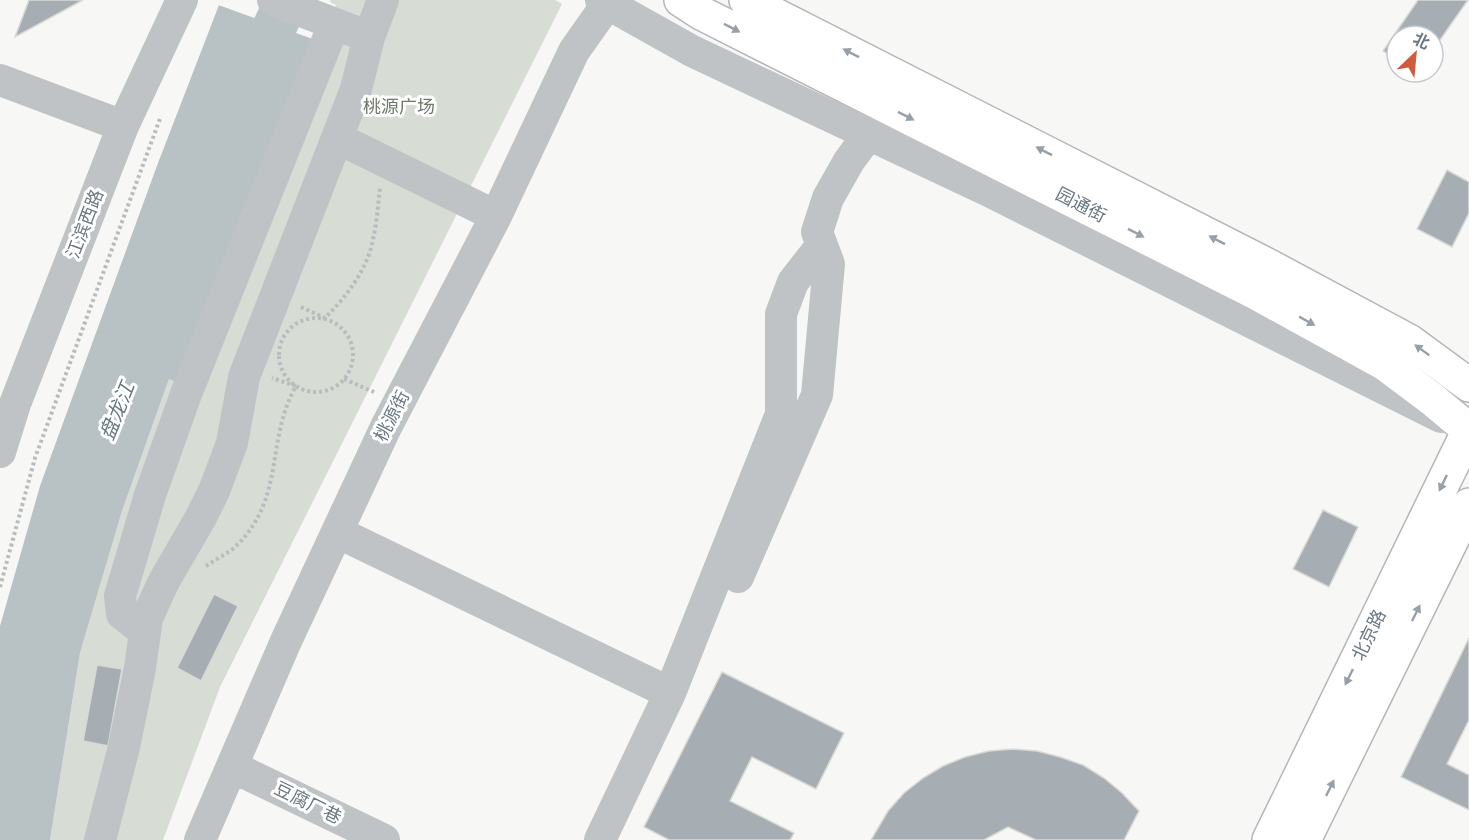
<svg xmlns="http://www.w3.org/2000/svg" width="1469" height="840" font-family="Signika,'Noto Sans SC',sans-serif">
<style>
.green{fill:#d7dcd4}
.water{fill:#b8c2c5}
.pier{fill:#f7f7f5}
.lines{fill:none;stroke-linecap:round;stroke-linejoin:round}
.river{stroke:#b8c2c5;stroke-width:44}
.building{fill:#a7aeb3;stroke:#d9d9d7;stroke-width:1.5}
.major-casing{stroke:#b3b7ba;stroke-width:36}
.path{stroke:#b9bcbe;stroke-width:4;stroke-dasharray:3 3;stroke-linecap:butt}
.minor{stroke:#bfc3c6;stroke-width:32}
.major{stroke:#fff;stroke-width:33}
.oneway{fill:#97a0a8}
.labels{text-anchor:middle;stroke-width:6;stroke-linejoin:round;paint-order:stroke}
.park-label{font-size:18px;fill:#6c7a68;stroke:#fff}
.street-label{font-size:18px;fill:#6a7882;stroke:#fff}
.water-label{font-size:20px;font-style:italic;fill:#66787f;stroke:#fff}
</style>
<rect width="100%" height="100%" fill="#f7f7f5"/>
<path class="green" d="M331,0H555L562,4L220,687L163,840H50L80,653L122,511L169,379L177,383L323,42L336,5L330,2Z"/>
<path class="water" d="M219,5L316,40L178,383L169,379L122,511L80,653L50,840H0V626L40,486L158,163Z"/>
<path class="pier" d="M218,2L317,38L316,40L216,4Z"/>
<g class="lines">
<path class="river" d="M250,80L287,0"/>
</g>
<path class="building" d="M29,0H83L15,37Z
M1418,0H1468L1433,50V36H1397V60L1383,51Z
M1447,170L1469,182V213L1452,247L1417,229Z
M1323,510L1358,527L1329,587L1293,569Z
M214,594L238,606L201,681L177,668Z
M1469,638V720L1447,764L1469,775V810L1401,777Z
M97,665L122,669L108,746L83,741Z
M722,672L844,733L816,789L752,757L730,801L794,833L790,840H669L644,827Z
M1013,749L1037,751L1060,757L1083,765L1104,778L1122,793L1139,811L1124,840H1036L1008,827L984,840H871L888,811L904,793L923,778L943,766L965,757L989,751Z"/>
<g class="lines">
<defs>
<path id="major" d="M681,0L701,13L1256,293L1385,364L1433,400L1469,430
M746,0L1269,266L1409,341L1469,385
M1269,840L1469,430
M1304,840L1469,505"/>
</defs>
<use href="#major" class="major-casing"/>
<path class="path" d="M301,307L325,318C346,297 368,269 373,239C377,222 378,205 380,188
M279 355a37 37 0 1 1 74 0a37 37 0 1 1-74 0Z
M344,379L374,392
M206,566C216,559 229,553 237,545C286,496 265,441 296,386L272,378
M0,587L35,458L161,116"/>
<path class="minor" d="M273,0L369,37L383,0
M601,0L692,51L989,191L1441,417
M0,80L123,126
M337,138L496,216
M0,452L15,404L123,126L182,0
M337,532L670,693
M738,577L817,395L829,264L817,232L828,198L849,161L869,134
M145,632L122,614L120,596L150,495L186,394L334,24
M233,767L384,840
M100,840L124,747L140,668L147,618L164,581L200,519L214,491L232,443L244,377L356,89L369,37
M200,840L286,641L386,427L496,216L574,51L610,0
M600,840L670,693L781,414V314L793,282L822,245"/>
<use href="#major" class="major"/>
</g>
<defs><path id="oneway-solid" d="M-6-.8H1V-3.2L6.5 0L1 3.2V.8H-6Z" transform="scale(1.5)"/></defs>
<g class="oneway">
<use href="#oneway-solid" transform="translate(732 28) rotate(27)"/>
<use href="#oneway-solid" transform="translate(851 53) rotate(-153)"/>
<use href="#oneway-solid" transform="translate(906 116) rotate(27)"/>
<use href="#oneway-solid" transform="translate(1044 151) rotate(-153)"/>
<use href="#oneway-solid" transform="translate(1136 233) rotate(27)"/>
<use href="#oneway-solid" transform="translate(1217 240) rotate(-153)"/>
<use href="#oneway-solid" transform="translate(1307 321) rotate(29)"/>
<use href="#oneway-solid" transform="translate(1422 350) rotate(-144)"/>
<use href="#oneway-solid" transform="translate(1443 483) rotate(116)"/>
<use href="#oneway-solid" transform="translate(1416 613) rotate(-64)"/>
<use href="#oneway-solid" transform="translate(1349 677) rotate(116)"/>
<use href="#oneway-solid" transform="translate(1330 788) rotate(-64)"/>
</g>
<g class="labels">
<g class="park-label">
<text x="399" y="113">桃源广场</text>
</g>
<g class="street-label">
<text transform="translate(1081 205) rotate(27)" y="6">园通街</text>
<text transform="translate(85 224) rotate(-69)" y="6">江滨西路</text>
<text transform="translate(392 416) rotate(-63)" y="6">桃源街</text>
<text transform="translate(1369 635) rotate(-64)" y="6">北京路</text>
<text transform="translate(308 803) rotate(26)" y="6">豆腐厂巷</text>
</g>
<g class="water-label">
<text transform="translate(117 411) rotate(-68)" y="7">盘龙江</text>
</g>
</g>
<g transform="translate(1415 54) rotate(26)"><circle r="28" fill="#ffffff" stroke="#c3c9cd" stroke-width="1.5"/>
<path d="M0-4.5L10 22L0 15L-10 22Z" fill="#d05b3c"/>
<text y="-9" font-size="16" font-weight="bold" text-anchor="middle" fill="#6a7882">北</text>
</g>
</svg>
